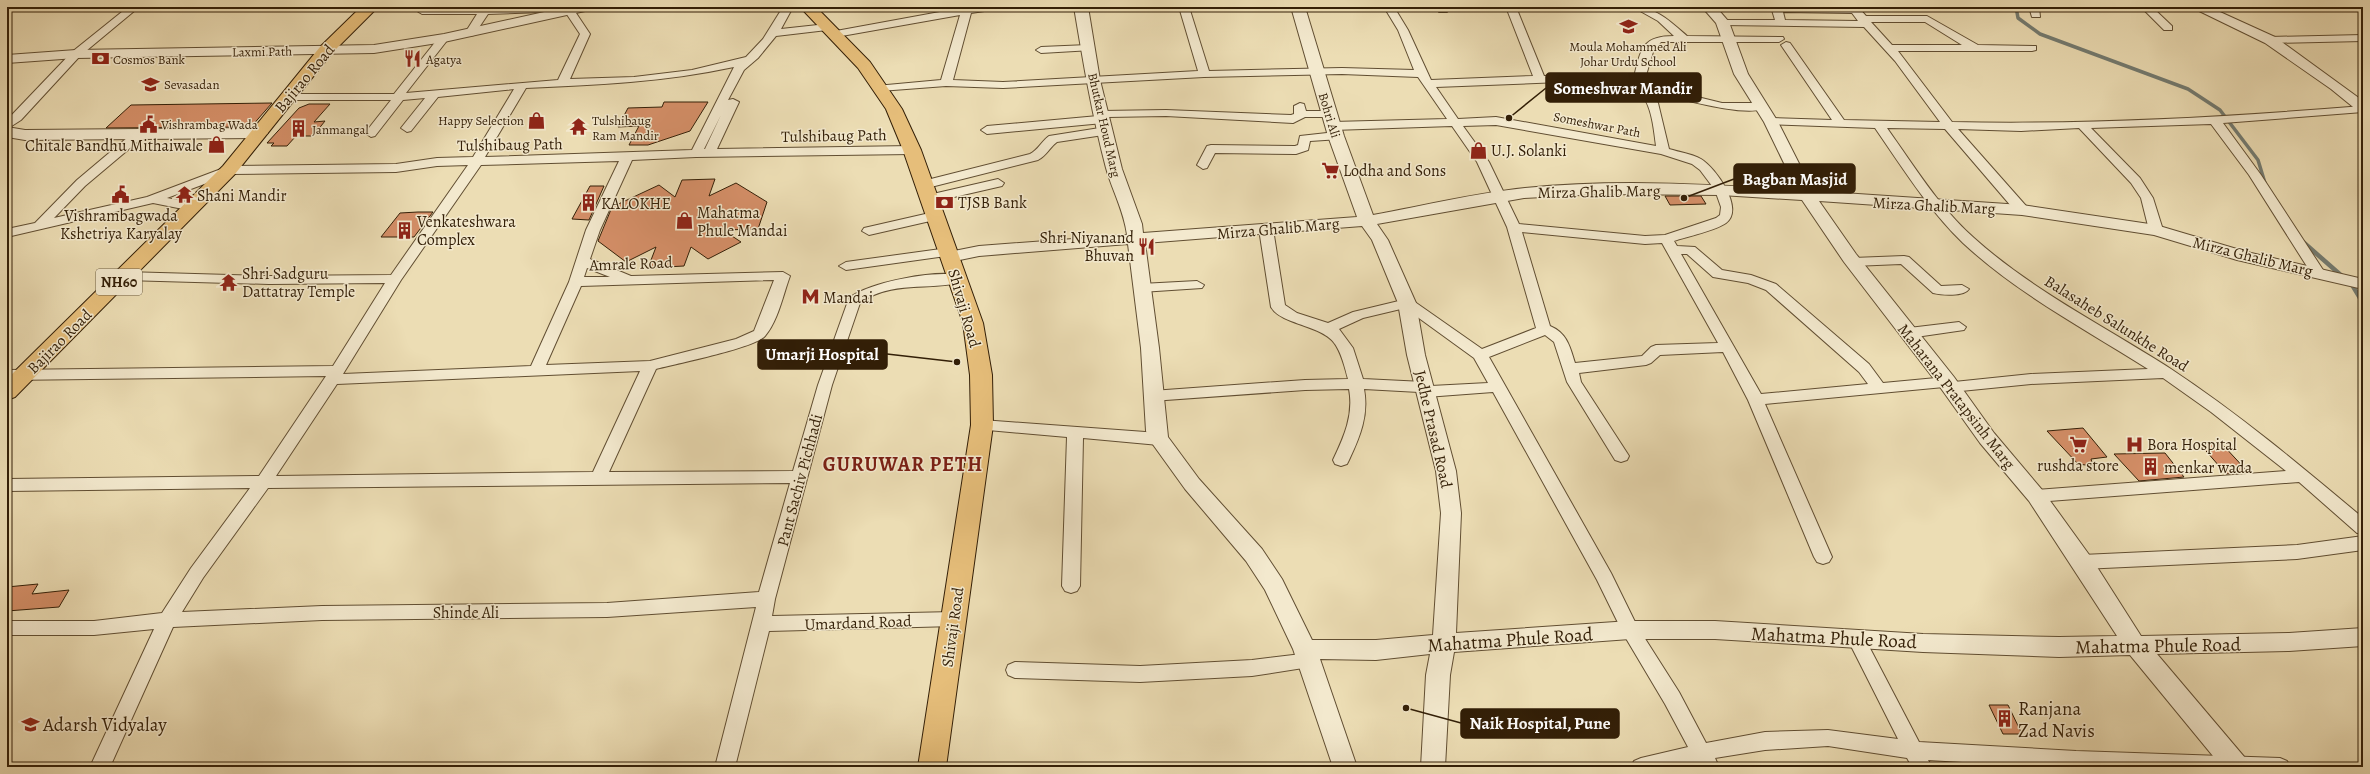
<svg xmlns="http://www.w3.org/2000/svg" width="2370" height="774" font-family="Alegreya,serif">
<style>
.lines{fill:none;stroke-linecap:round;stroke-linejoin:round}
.stream-far1{stroke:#737b71;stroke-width:3.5}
.stream{stroke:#737b71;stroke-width:4.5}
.building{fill:#d58f68;stroke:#331f07}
.minor-casing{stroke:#614e32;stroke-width:2}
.tertiary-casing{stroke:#614e32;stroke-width:2}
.trunk-casing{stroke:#331f07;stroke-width:2}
.minor{fill:#f3e9ce;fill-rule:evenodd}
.tertiary{fill:#f3e9ce;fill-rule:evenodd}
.trunk{fill:#e6be7a;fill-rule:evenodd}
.labels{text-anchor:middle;stroke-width:3;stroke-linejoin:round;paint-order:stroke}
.far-poi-label{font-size:13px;fill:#331f07;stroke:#f3e9ce;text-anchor:start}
.far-street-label{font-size:13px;fill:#331f07;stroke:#f3e9ce}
.shield{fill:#f3e9ce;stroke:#6d5c43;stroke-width:1}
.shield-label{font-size:15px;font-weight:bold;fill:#331f07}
.street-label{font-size:16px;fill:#331f07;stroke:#f3e9ce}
.poi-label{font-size:16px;fill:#331f07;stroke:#f3e9ce;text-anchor:start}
.near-street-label{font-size:19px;fill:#331f07;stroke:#f3e9ce}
.near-poi-label{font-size:19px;fill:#331f07;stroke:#f3e9ce;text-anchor:start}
.district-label{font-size:20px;font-weight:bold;letter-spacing:1px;fill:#7a1f14;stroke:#f3e9ce}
.leader{fill:none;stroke:#331f07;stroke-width:1.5}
.callout-dot{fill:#331f07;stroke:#f3e9ce;stroke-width:1.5}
.callout{fill:#331f07;stroke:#331f07;stroke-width:1.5}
.callout-label{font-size:17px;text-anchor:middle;font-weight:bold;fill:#fff}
</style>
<rect width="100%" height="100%" fill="#ecddb4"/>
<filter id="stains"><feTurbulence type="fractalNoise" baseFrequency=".005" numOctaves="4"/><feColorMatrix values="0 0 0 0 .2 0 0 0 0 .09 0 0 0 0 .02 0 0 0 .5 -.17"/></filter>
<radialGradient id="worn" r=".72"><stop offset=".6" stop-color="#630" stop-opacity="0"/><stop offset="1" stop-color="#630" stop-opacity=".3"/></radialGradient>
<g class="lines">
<path class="stream-far1" d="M2016,7L2018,18L2040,34L2188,89L2220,110L2258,160L2265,183"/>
<path class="stream" d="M2302,241L2343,277
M2351,283L2363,303"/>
</g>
<path class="building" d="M664,102H708L690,131L648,145H629L639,126L618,127L628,108L662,107Z
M272,103L251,127L106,128L131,105Z
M309,104H330L314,122L325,121L313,136H296L287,146H271L274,143H267L299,108Z
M715,179L709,196L736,183L767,202L758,229L723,230L741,242L708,259L691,247L684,266L648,268L656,247L626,262L598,241L612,207L659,185L675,197L682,180Z
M590,186H604L589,220L572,219Z
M1665,196H1701L1706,204L1670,205Z
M418,212H433L414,237H381L400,213Z
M2083,428L2107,457L2091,459L2093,466L2078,464L2047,431Z
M2200,444H2222L2248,472L2226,474Z
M2165,453L2184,477L2139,481L2114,454Z
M38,584L32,594L69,590L59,607L7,611V587Z
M1989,705H2008L2022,734H2003Z"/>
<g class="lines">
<defs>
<path id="minor" d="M128,7H139L80,56L21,120L7,129V120L72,52Z
M540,7L545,10L544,12L488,14L474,35L470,36L465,33L477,14H422L417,11L422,8Z
M565,7H575L576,13L590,34L570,79L634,77L692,70L746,57L763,39L783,7H793L781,29L827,24L832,27L827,30L776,36L758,58L744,70L728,100L733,99L739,102L717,149L912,146L918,150L912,154L696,157L632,160L600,230L590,259L631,276L783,272L790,276C783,295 778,321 765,336C755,348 675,364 656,369L609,472L793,471L818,385L849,298C870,282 937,269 963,276L965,279L963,282C929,291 891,280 860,303L832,385L775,599L772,616L954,612L960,614L963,619L960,624L954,626L769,631L735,767H715L756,607L607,617L322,620L173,627L110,767H90L154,629L94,635H7V621H94L162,613L191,568L250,488L7,491V479L259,476L326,376L7,380V370L333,366L385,283L269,284L125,280L118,276L125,272L269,276L391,275L468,165L437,166L396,172L231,174L167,198L198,204L199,207L193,211L153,203L7,237V229L35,223L77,180L134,132H142L144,135L142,138L85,186L54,218L147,197L229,166L396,164L437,158L473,157L514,89L438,97L411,131L407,132L401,128L425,98L403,100L375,136L371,137L365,133L391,100H288L282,97L288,94H394L440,36L444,35L449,38L406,93L558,80L580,34L566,13ZM734,67L692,150L485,157L526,88C596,85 665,82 734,67ZM721,115L705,149H704ZM619,161L586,230L569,282L531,366L343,374L401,280L481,165ZM587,268L610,277H584ZM774,280L754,331L736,339L650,361L546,365L581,286ZM640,371L593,472L276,476L337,384ZM790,483L759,592L607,603L322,606L182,612L203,578L268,488Z
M967,7H996L991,10L971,13L953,80L1003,82L1198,71L1179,7H1189L1209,71L1342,68L1414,70L1398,30L1384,7H1394L1408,30L1431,80L1533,76L1506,7H1516L1544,76L1610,74L1634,77C1641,49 1642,36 1674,36L1658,21L1633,7C1656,7 1670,21 1687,36L1783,37L1784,39L1779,42H1661L1653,52L1644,82L1658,103L1669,149C1679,152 1692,154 1701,159C1716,168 1745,209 1726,223C1717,230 1686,237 1674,241L1677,246L1695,247L1722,270L1751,275L1776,284L1869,364L1883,383L1947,377L1954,382L2031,374L2148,369C2085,329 2018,294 1963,243C1928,209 1902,167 1875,128L1767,124L1765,122L1771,118L1832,120L1781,45L1786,42L1790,43L1844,120L1940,122L1895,61L1864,27L1722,25L1718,24V20H1775L1772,10L1775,7H1858L1866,16H1927L1978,45L2036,46V50L2032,51H1898L1952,122C2089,125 2226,117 2363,106V112L2223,123L2261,175L2325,273L2318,277L2313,276L2249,175L2211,124L2091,128L2140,178L2153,198L2163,230L2156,234L2149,230L2141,198L2131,183L2079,128L2021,131L1958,129L2027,207L2028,210L2022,214L2017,213L1945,129L1887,128C1914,166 1939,207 1974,238C2033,291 2104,326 2171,369C2239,414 2301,466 2363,518V534L2357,533L2299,482L2036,502L2030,500L2028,496L2030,492L2036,490L2286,471L2211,412L2163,378L2031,384L1951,392L1944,387L1765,404L1832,557L1829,562L1823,564L1817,562L1814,557L1748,400L1723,352L1660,355L1651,363L1646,365L1579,373L1581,382L1629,456L1627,460L1621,462L1615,460L1567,382L1554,342L1545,335L1489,357L1611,573L1637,626L1679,692L1706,743L1765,732L1828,730L1898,739L1847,638L1850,633L1856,631L1862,633L1919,742L2076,751L2280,758L2287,761L2290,767H2048L1928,760L1932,767H1912L1907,758L1828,746L1765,750L1715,758L1719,767H1699L1696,762L1676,767H1631L1634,761L1641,758L1688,747L1665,704L1624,635L1597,580L1493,392L1426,397L1421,396L1419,392L1364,389C1369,415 1360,437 1349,460L1347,464L1341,466L1335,464L1333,460C1344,437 1354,415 1349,389L1305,390L1152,401L1147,400L1144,396L1147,392L1152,391L1305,380L1348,379C1337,334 1331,336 1291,321C1283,318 1275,314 1271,307L1259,229L1266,225L1273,229L1285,305L1297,313L1328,323L1353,312L1407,299L1412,300L1482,349L1536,328L1507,227L1477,162L1452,126L1333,130L1327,126L1333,122L1447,119L1418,77L1342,74L1204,77L1003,88L946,86L880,91L876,90V86L941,80L960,15L836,37L831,34L836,31ZM1783,12L1852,13L1858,21L1785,20ZM1871,22H1925L1962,45H1892ZM1610,80C1649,81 1652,114 1656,146L1496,117L1458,119L1436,87ZM1496,125L1661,154L1692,164L1700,170L1715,190L1721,207L1720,215L1716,218L1665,235L1645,236L1519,224L1489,162L1463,126ZM1522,232L1645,244L1662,243L1718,343L1656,345L1651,347L1642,356L1575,363C1570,347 1567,333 1550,326ZM1681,254H1687L1713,277L1748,283L1766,290L1859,372L1868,384L1761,394ZM1405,308L1474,358L1488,383L1431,386L1424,382L1363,379L1353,348L1339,329L1363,318Z
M1438,7H1448L1447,12H1439Z
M2029,7H2039L2040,17H2032Z
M2141,7H2152L2172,26V30H2164Z
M2363,35V41L2270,43L2265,40L2270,37Z
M1088,45L1092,46V50L1041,53L1036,50L1041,47Z
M1669,90L1722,103H1761L1767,106C1756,120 1681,99 1665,95L1663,93L1665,91Z
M1300,103L1304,104L1306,111H1329L1335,114L1329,117H1305L1293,123L1166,116L1108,117L1107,121L1103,123L987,134L981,130L987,126L1098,116V112L1102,111L1166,110L1291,115L1294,114V106Z
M1106,127L1112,131L1110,134L1057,142C1049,148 1047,155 1038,160L923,189L917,185L919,182L1030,154C1038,150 1041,142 1049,136Z
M1336,132L1342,136L1340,139L1310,141L1308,150L1296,154L1215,153L1207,168L1203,169L1197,165L1207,146L1211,145L1295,146L1298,145L1300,136Z
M998,179L1004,183L1002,186L928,203L922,199L924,196Z
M934,212L940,216L939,219L869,235L862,231L864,228Z
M948,248L955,252L953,255L846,270L839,266L846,262Z
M1904,256L1909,257L1941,286L1962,285L1969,289C1964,297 1941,295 1933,293L1901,264L1853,266L1846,262L1853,258Z
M1197,281L1204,285L1202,288L1141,292L1134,288L1141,284Z
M1959,322L1966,327L1964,330L1909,338L1902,333L1909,328Z
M982,420L1159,433L1165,435L1167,439L1165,443L1159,445L1083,438L1080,586L1077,591L1071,593L1065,591L1062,586L1067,437L977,429L974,425L977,421Z
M2363,536V550L2297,559L2082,569L2076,567L2073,562L2076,557L2082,555L2297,545Z
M1310,653L1316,656L1319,661L1316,666L1252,676L1140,682L1015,678L1008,675L1006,670L1008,665L1015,662L1140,666L1252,660Z"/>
<path id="tertiary" d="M567,7H592L585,11L444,42L374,53L76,58L7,63V55L76,50L374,45L444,34Z
M1074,7H1088L1100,80L1122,169L1142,224L1143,233L1357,217L1328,136L1291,7H1305L1344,136L1373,215C1422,206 1476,193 1525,188C1615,179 1707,184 1797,190L1764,122L1734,74L1716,23L1702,7H1716L1729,22L1748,74L1778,122L1813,191L2022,205L2156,225L2247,252L2363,279V289L2237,260L2154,235L2022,215L1819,201L1856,254L1954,377L1994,433L2043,491L2090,556L2141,636L2289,633L2363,628V646L2289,651L2157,654L2246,759L2249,767H2222L2130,655L2059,657L1923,652L1715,639H1630L1454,652L1450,675L1445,767H1421L1426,675L1430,654L1376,660L1320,659L1357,767H1333L1293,649L1265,590L1246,561L1185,489L1149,439L1146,431L1141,348L1128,244L979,256L950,262L944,261L942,257L944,253L979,246L1127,235C1124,211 1112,190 1106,168C1092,115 1083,61 1074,7ZM1600,194L1721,195L1802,200L1844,262L1940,387L1980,443L2029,501L2117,636L2059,637L1923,634L1715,621H1630L1456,633L1461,513L1456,471L1425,355L1416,303L1388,240L1377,224L1524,198ZM1362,226L1372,240L1398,303L1407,355L1436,471L1441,513L1433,635L1376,640H1312L1282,579L1262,549L1199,479L1168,437L1159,348L1145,243Z
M2191,7H2209L2275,37L2363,101V112L2358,111L2331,89L2265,43Z
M7,127L25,130L260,128L268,133L260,138L25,140L7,137Z"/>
<path id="trunk" d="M361,7H378L332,53L235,174L15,397L7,400V379L223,166L320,47Z
M800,7H816L870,62L902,109L921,150L983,323L992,375L993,425L946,767H918L971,425L970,375L963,323L903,150L886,109L858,68Z"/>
</defs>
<use href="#minor" class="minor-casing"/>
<use href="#tertiary" class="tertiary-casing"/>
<use href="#trunk" class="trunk-casing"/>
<use href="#minor" class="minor"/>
<use href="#tertiary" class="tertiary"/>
<use href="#trunk" class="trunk"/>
</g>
<defs>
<symbol id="school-bare" viewBox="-9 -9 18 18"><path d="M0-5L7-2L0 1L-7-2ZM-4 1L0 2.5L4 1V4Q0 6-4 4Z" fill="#8f2418" stroke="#f3e9ce" stroke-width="2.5" paint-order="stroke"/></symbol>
<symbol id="bank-bare" viewBox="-9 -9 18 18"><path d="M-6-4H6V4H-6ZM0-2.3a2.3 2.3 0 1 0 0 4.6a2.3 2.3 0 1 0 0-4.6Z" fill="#8f2418" stroke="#f3e9ce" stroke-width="2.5" paint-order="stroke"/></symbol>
<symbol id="restaurant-bare" viewBox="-9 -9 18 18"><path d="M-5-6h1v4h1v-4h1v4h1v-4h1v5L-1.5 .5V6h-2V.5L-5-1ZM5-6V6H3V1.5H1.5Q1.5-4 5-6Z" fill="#8f2418" stroke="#f3e9ce" stroke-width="2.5" paint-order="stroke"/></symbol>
<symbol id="shop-bare" viewBox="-9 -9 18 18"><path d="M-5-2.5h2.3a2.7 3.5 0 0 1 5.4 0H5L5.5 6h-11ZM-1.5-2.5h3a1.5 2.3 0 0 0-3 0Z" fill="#8f2418" stroke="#f3e9ce" stroke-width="2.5" paint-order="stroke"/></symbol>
<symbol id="civic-bare" viewBox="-9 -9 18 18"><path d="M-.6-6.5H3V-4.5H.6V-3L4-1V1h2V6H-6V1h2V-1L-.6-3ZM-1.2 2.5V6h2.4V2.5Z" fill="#8f2418" stroke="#f3e9ce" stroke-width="2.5" paint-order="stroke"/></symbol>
<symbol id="temple-bare" viewBox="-9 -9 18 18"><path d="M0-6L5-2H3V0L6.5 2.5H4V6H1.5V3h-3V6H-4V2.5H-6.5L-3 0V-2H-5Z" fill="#8f2418" stroke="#f3e9ce" stroke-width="2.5" paint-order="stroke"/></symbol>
<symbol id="building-bare" viewBox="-9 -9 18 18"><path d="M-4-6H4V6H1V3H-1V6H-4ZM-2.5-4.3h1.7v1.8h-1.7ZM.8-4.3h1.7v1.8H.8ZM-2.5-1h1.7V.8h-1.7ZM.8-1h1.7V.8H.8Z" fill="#8f2418" stroke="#f3e9ce" stroke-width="2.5" paint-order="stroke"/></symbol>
<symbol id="supermarket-bare" viewBox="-9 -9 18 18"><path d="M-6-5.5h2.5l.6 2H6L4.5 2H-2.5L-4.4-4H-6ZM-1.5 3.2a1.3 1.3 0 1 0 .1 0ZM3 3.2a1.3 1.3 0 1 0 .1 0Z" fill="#8f2418" stroke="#f3e9ce" stroke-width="2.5" paint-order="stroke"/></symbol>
<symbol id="metro-bare" viewBox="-9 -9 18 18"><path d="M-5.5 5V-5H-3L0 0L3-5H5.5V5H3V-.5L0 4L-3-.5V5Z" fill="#8f2418" stroke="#f3e9ce" stroke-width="2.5" paint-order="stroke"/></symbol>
<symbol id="hospital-bare" viewBox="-9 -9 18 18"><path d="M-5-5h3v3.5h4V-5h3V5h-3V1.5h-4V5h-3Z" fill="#8f2418" stroke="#f3e9ce" stroke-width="2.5" paint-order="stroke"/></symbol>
</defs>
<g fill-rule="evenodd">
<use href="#school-bare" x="1616" y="14" width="25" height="25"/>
<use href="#bank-bare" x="88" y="46" width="25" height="25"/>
<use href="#restaurant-bare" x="400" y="46" width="25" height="25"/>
<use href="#school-bare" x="138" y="72" width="25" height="25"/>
<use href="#shop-bare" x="524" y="108" width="25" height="25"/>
<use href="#civic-bare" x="136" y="112" width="25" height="25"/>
<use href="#temple-bare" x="566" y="114" width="25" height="25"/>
<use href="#building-bare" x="286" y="116" width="25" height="25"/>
<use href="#shop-bare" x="204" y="132" width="25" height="25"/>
<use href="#shop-bare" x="1466" y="138" width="25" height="25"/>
<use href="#supermarket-bare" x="1318" y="158" width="25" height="25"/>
<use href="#civic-bare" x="108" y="182" width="25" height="25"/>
<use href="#temple-bare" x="172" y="182" width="25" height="25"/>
<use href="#bank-bare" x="932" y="190" width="25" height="25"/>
<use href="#building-bare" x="576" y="190" width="25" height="25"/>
<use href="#shop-bare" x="672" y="208" width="25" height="25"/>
<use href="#building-bare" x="392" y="218" width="25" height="25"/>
<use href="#restaurant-bare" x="1134" y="234" width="25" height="25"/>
<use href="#temple-bare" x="216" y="270" width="25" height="25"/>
<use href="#metro-bare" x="798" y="284" width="25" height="25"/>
<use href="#supermarket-bare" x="2066" y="432" width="25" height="25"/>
<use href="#hospital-bare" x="2122" y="432" width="25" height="25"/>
<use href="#building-bare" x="2138" y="454" width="25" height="25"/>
<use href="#building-bare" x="1992" y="706" width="25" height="25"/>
<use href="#school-bare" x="18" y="712" width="25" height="25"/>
</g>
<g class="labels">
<g class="far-poi-label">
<text x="1628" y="51" text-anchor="middle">Moula Mohammed Ali<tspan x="1628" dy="15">Johar Urdu School</tspan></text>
<text x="113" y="64">Cosmos Bank</text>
<text x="426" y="64">Agatya</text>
<text x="164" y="89">Sevasadan</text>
<text x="524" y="125" text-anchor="end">Happy Selection</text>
<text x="592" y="125">Tulshibaug<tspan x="592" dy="15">Ram Mandir</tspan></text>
<text x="161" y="129">Vishrambag Wada</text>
<text x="312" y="134">Janmangal</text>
</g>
<g class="far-street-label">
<text transform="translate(262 51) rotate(-1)" y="5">Laxmi Path</text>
<text transform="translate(1330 115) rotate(73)" y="5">Bohri Ali</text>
<text transform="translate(1597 124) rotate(11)" y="5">Someshwar Path</text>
<text transform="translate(1105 125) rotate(77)" y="5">Bhutkar Houd Marg</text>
</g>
<rect class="shield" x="96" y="269" width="46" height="26" rx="3"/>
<g class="shield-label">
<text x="119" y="287">NH60</text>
</g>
<g class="street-label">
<text transform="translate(304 78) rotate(-50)" y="6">Bajirao Road</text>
<text transform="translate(834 135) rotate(-1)" y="6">Tulshibaug Path</text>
<text transform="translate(510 144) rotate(-1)" y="6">Tulshibaug Path</text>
<text transform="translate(1599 191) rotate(-1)" y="6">Mirza Ghalib Marg</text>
<text transform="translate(1934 205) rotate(3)" y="6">Mirza Ghalib Marg</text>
<text transform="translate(1278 228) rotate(-5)" y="6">Mirza Ghalib Marg</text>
<text transform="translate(2253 256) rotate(14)" y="6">Mirza Ghalib Marg</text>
<text transform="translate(631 263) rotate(-2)" y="6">Amrale Road</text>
<text transform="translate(965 308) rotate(74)" y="6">Shivaji Road</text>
<text transform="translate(2117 323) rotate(32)" y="6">Balasaheb Salunkhe Road</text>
<text transform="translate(59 341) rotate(-45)" y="6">Bajirao Road</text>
<text transform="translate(1957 396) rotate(52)" y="6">Maharana Pratapsinh Marg</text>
<text transform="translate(1434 429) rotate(77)" y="6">Jedhe Prasad Road</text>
<text transform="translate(799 480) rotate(-75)" y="6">Pant Sachiv Pichhadi</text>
<text x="466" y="618">Shinde Ali</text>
<text transform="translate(858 622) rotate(-2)" y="6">Umardand Road</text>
<text transform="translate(952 627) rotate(-82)" y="6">Shivaji Road</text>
</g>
<g class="poi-label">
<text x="203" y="151" text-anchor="end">Chitale Bandhu Mithaiwale</text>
<text x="1491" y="156">U.J. Solanki</text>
<text x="1343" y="176">Lodha and Sons</text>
<text x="197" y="201">Shani Mandir</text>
<text x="958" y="208">TJSB Bank</text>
<text x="601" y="209">KALOKHE</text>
<text x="697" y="218">Mahatma<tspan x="697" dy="18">Phule Mandai</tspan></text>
<text x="121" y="221" text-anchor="middle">Vishrambagwada<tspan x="121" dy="18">Kshetriya Karyalay</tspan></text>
<text x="417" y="227">Venkateshwara<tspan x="417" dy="18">Complex</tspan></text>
<text x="1134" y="243" text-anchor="end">Shri Niyanand<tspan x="1134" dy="18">Bhuvan</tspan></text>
<text x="242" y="279">Shri Sadguru<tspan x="242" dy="18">Dattatray Temple</tspan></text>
<text x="823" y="303">Mandai</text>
<text x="2147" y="450">Bora Hospital</text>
<text x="2078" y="471" text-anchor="middle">rushda store</text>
<text x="2164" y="473">menkar wada</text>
</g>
<g class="near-street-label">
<text transform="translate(1834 637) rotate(3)" y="7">Mahatma Phule Road</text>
<text transform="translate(1510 639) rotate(-4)" y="7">Mahatma Phule Road</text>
<text transform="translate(2158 645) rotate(-1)" y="7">Mahatma Phule Road</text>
</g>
<g class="near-poi-label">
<text x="2018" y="715">Ranjana<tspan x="2018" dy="22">Zad Navis</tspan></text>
<text x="43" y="731">Adarsh Vidyalay</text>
</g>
<g class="district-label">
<text x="903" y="471">GURUWAR PETH</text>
</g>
</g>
<path class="leader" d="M1509 118L1546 88M1684 198L1734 179M957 362L887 354M1406 708L1461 723"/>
<g class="callout-dot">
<circle cx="1509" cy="118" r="4"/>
<circle cx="1684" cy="198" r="4"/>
<circle cx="957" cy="362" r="4"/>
<circle cx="1406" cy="708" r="4"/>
</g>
<g class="callout">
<rect x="1546" y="73" width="155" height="29" rx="4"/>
<rect x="1734" y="164" width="121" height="29" rx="4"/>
<rect x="758" y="340" width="129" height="29" rx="4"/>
<rect x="1461" y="709" width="158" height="29" rx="4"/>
</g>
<g class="callout-label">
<text x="1623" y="94">Someshwar Mandir</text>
<text x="1795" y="185">Bagban Masjid</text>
<text x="822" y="360">Umarji Hospital</text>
<text x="1540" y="729">Naik Hospital, Pune</text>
</g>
<rect width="2370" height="774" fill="none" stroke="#ecddb4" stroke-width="24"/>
<rect x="8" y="8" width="2354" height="758" fill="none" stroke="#331f07" stroke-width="2"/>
<rect x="12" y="12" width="2346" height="750" fill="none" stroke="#331f07"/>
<rect width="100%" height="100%" filter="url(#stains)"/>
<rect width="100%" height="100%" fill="url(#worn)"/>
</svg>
